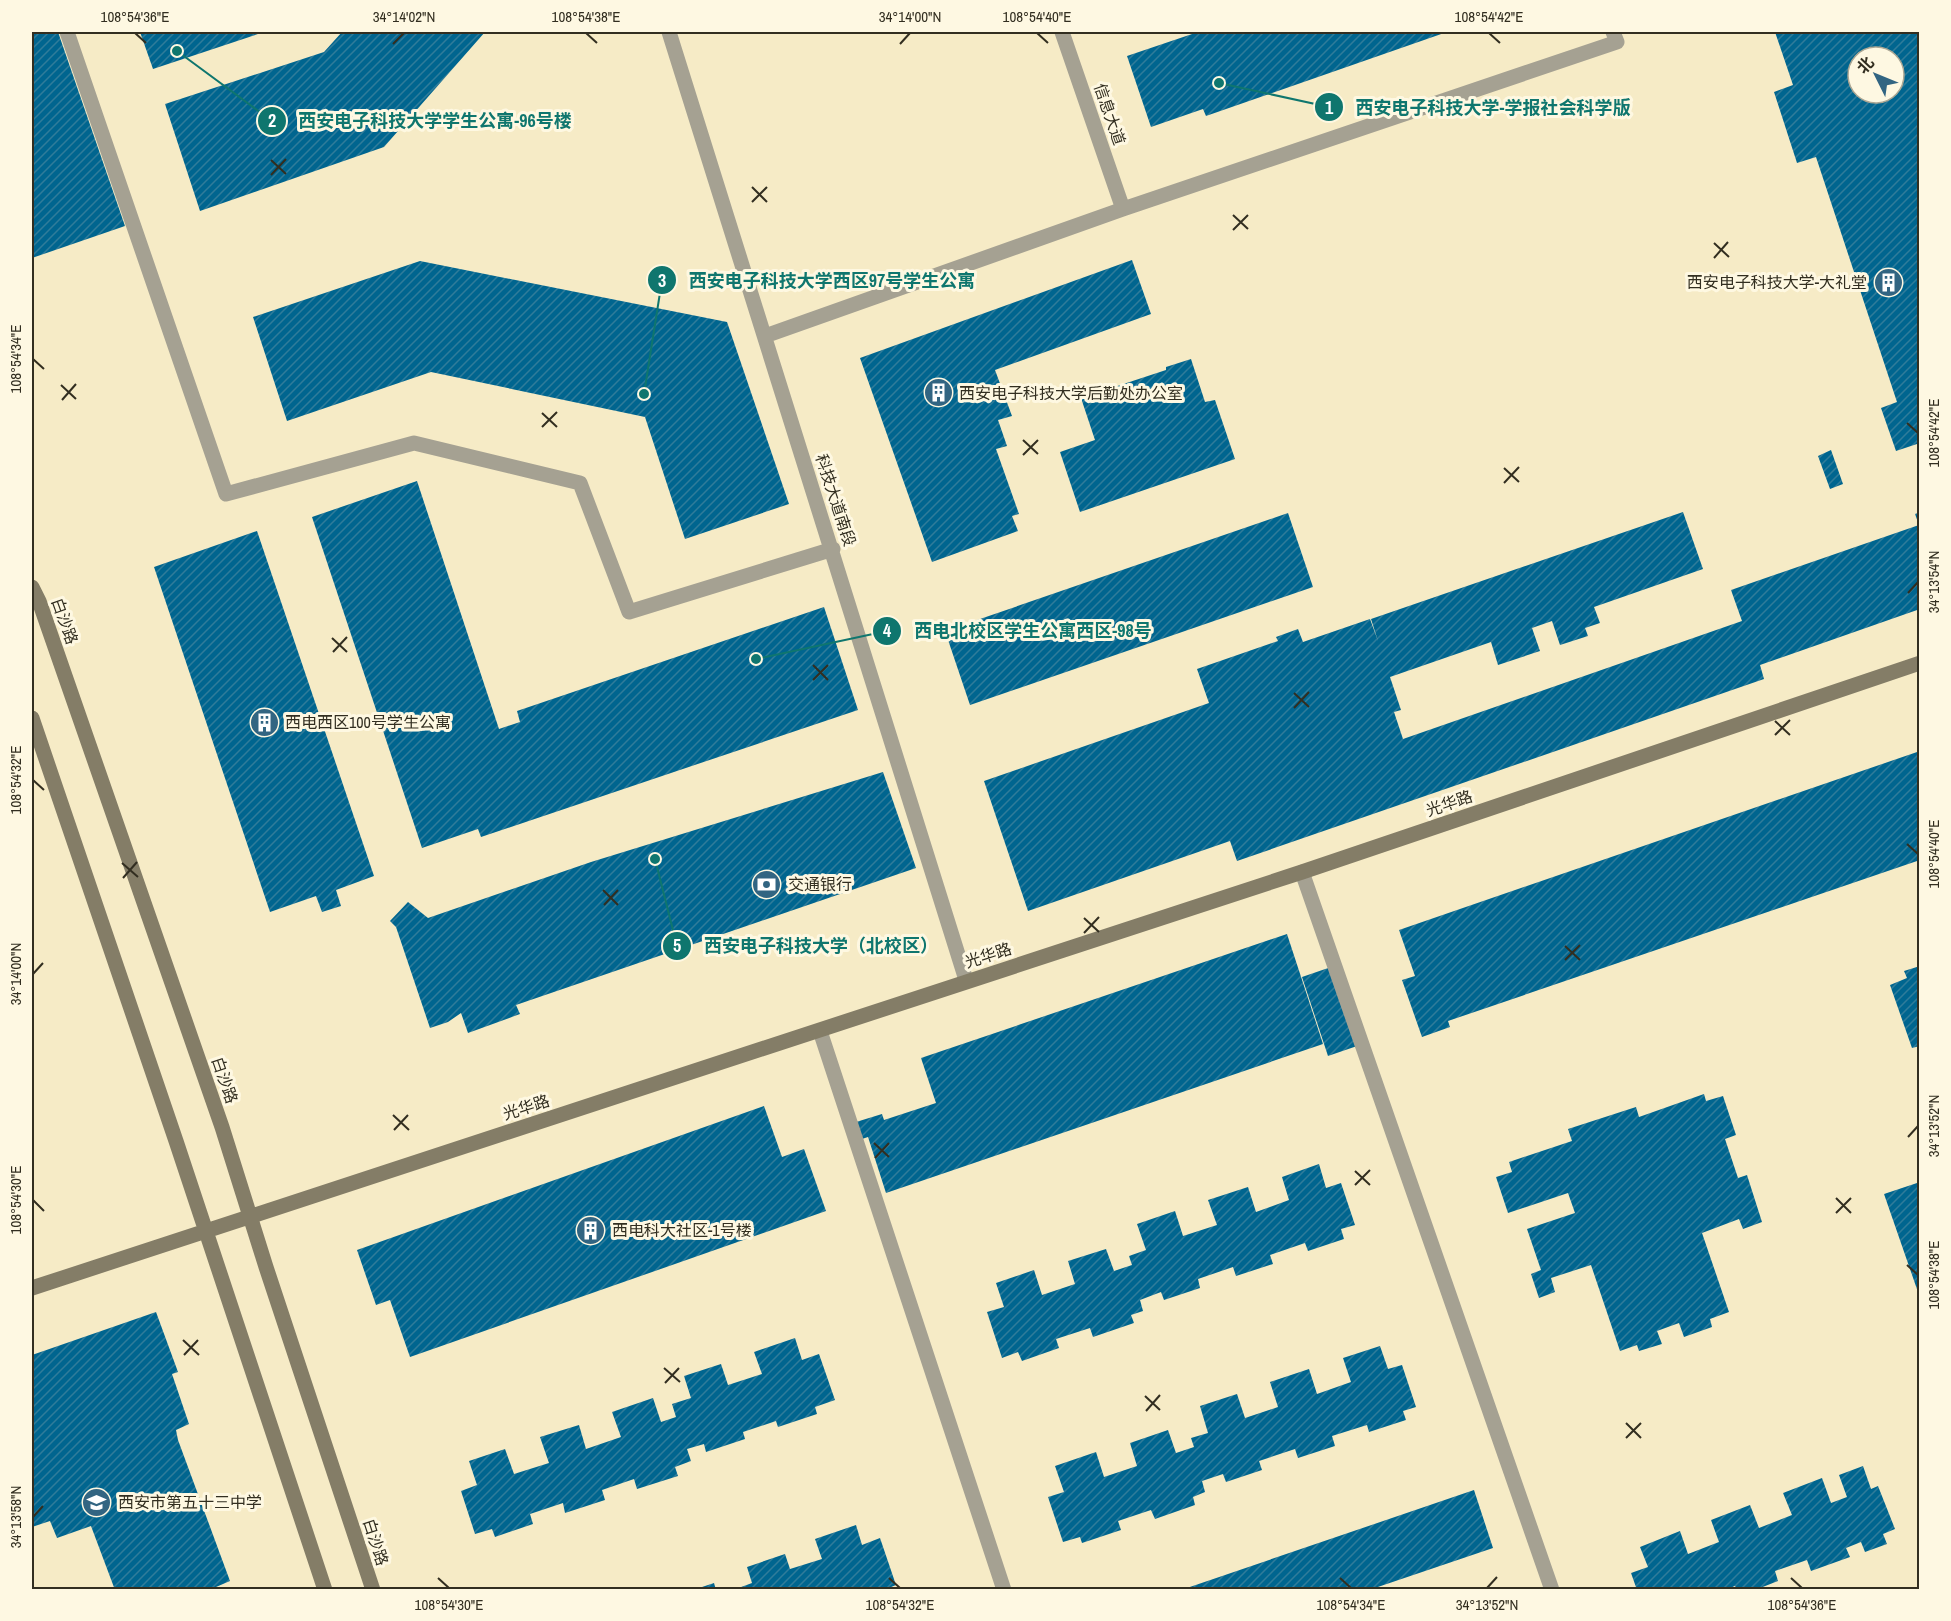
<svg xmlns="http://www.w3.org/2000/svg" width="1951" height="1621" font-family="'Archivo Narrow','Noto Sans SC',sans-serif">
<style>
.building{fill:url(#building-hatch);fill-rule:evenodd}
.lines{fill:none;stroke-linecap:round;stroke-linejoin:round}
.street{stroke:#a5a192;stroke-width:15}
.secondary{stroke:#847d67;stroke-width:15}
.ticks{fill:none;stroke:#322e20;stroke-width:2}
.labels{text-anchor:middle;stroke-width:6;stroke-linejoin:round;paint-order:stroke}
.street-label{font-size:16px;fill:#322e20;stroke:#fef8e2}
.poi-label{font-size:16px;fill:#322e20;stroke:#fef8e2;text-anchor:start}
.leader{fill:none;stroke:#0f766e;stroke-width:2}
.callout-dot{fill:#0f766e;stroke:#fef8e2;stroke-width:2}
.mark-label{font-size:18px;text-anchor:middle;font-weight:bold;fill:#fff}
.callout-label{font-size:18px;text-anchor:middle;font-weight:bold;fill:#0f766e;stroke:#fef8e2;stroke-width:6;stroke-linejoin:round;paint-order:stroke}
.neatline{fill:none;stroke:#322e20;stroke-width:2}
.ticks-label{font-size:15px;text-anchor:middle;fill:#322e20}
</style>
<defs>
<pattern id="building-hatch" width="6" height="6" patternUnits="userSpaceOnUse" patternTransform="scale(1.5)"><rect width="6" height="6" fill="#00658f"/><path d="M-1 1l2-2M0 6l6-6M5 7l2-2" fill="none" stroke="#307c9a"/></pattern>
</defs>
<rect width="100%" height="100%" fill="#f6ebc6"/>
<path class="building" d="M32,32H58L125,226L32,258Z
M140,32H264L153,69Z
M342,32H485L384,147L200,211L165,104L324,52Z
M1198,32H1447L1206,116L1203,109L1151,127L1127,56Z
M1775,32H1920V443L1896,451L1881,408L1897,402L1816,157L1797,163L1774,92L1793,85ZM1858,57H1894V93H1858Z
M1132,260L1151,314L995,370L1012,416L998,420L1007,446L996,449L1019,514L1012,516L1018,531L932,562L860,358Z
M420,261L727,322L789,504L685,539L645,417L431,372L287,421L253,317Z
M1191,359L1205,402L1215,400L1235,459L1080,512L1060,452L1095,440L1081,398L1166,370V367Z
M1831,450L1843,484L1830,489L1818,456Z
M417,481L499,729L520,722L517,711L824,607L858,710L481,837L478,829L422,848L312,517Z
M1683,512L1703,569L1594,607L1600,623L1585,628L1588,636L1560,645L1552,621L1532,628L1540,651L1498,665L1491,642L1390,677L1401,710L1394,712L1403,739L1742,621L1731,590L1919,525L1915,514L1920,512V609L1760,665L1764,679L1237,861L1230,841L1028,911L984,781L1209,703L1197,669L1278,641L1276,637L1298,629L1303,642L1370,619L1378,641L1371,619Z
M1288,513L1313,587L970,705L945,631Z
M257,531L374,876L336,890L341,906L322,912L316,896L270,912L154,567Z
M1920,751V860L1448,1021L1450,1027L1422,1037L1402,980L1415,976L1399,930Z
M883,772L916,868L516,1005L520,1014L468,1033L461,1013L448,1022L430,1028L396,927L390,921L408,902L428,918L591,862Z
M1287,934L1323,1044L886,1193L868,1137L862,1139L856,1122L882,1114L884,1120L936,1103L921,1058Z
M1334,966L1360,1045L1328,1056L1302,977Z
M1920,966V1046L1912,1048L1890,985L1907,978L1904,971Z
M1704,1094L1706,1101L1723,1096L1736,1135L1725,1139L1738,1178L1747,1175L1762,1222L1743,1229L1739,1219L1702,1233L1729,1312L1710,1319L1712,1327L1684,1337L1679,1323L1657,1331L1662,1344L1639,1351L1637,1345L1620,1351L1591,1265L1551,1278L1555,1292L1539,1298L1531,1274L1541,1270L1527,1229L1575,1213L1568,1193L1508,1213L1496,1177L1512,1172L1509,1162L1572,1141L1568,1129L1636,1107L1639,1117Z
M764,1106L782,1157L804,1149L826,1211L410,1357L390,1300L376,1305L357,1250Z
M1319,1164L1326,1188L1341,1183L1355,1225L1341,1229L1344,1239L1308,1251L1305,1243L1270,1255L1273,1264L1236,1276L1233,1267L1198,1279L1200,1288L1164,1300L1161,1292L1140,1300L1143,1311L1131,1315L1134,1323L1093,1337L1090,1328L1056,1339L1059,1348L1022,1361L1018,1352L1002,1358L987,1312L1004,1307L996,1283L1034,1270L1042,1295L1075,1284L1068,1261L1106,1249L1114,1271L1132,1265L1129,1256L1146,1250L1137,1224L1175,1211L1183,1236L1217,1225L1208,1200L1248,1187L1256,1212L1289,1200L1282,1177Z
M1920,1182V1295H1919L1884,1194Z
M156,1312L178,1372L172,1374L189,1424L176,1430L178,1440L230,1581L209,1590H115L91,1526L57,1538L50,1521L32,1527V1355Z
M795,1338L802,1360L819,1354L835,1400L815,1407L817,1414L778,1427L776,1421L743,1432L745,1439L706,1452L704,1444L687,1449L691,1461L675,1467L678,1476L637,1489L634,1479L602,1490L605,1500L565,1513L563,1503L530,1514L533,1524L495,1537L492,1529L475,1534L461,1491L477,1485L469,1461L505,1449L514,1474L549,1463L540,1437L579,1425L586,1449L621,1437L612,1412L653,1398L661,1422L676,1417L672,1404L691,1398L684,1376L721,1364L728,1385L762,1374L754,1352Z
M1380,1346L1388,1369L1402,1365L1416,1407L1403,1411L1406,1420L1369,1432L1367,1425L1332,1436L1335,1446L1298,1458L1295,1449L1259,1461L1262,1470L1226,1482L1223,1474L1202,1481L1205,1492L1193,1497L1195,1505L1155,1519L1151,1510L1118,1521L1121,1530L1082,1543L1080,1537L1063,1542L1048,1497L1064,1492L1055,1466L1096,1452L1104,1477L1137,1466L1130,1443L1168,1430L1176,1453L1194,1447L1191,1438L1208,1433L1200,1406L1237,1394L1245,1418L1278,1407L1270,1382L1309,1369L1317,1394L1351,1382L1343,1358Z
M1863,1466L1871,1489L1878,1486L1895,1529L1883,1534L1887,1544L1865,1552L1861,1542L1846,1548L1850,1557L1811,1571L1807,1560L1775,1571L1778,1581L1755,1590H1737L1735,1586L1725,1590H1637L1631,1573L1648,1567L1640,1547L1680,1531L1688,1554L1719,1542L1711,1520L1750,1505L1759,1528L1792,1515L1783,1493L1822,1478L1831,1503L1847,1497L1839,1475Z
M1474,1490L1493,1548L1369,1590H1181Z
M856,1525L862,1545L880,1538L896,1585L884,1590H733L752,1583L747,1567L785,1554L790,1569L822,1559L815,1539Z
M714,1583L716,1590H696V1589Z"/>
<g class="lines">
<path class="street" d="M67,32L226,494L414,443L580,483L629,612L833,549
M669,32L966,980
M1062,32L1123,209
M765,336L1123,209L1617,42L1613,32
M1302,872L1552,1590
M820,1031L1004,1590"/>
<path class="secondary" d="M32,587L39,601L222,1127L266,1267L373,1590
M32,718L176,1141L325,1590
M32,1288L1302,872L1920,663"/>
</g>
<path class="ticks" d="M135,33L146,43M586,33L597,43M1037,33L1048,43M1489,33L1500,43M393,44L404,33M900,44L910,33M271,160L286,174M271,175L286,159M752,187L767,202M752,202L767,187M1233,215L1248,229M1233,230L1248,215M1714,243L1729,257M1714,258L1728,242M33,359L44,369M61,385L76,399M62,400L76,384M542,413L557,427M1907,423L1918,433M542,427L557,412M1023,440L1038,454M1023,455L1038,440M1504,468L1519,482M1504,483L1519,467M1908,593L1918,582M332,638L347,652M333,652L347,637M813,665L828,680M813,680L828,665M1294,693L1309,707M1294,708L1309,692M1775,721L1790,735M1775,735L1790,720M33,780L44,790M1907,844L1918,854M122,863L138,877M123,878L137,862M603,890L618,905M604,905L618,890M1084,918L1099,932M1084,933L1099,917M1565,946L1580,960M1565,960L1580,945M33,974L43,963M393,1115L409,1130M394,1130L408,1115M1908,1137L1918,1126M874,1143L889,1157M875,1158L889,1143M1355,1171L1370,1185M1355,1185L1370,1170M1836,1198L1851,1213M33,1200L44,1211M1836,1213L1851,1198M1907,1265L1918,1275M183,1340L199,1355M184,1355L198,1340M664,1368L680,1382M665,1383L679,1368M1145,1396L1160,1410M1146,1411L1160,1395M1626,1423L1641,1438M1626,1438L1641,1423M33,1517L43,1506M438,1578L449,1588M889,1578L900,1588M1340,1578L1351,1588M1791,1578L1802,1588M1487,1588L1497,1577"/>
<defs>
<symbol id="building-disc" viewBox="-11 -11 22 22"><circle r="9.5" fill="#326582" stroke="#fef8e2"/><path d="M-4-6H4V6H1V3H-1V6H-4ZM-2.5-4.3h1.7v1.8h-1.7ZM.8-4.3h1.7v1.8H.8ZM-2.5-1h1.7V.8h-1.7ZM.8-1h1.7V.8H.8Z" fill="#fff"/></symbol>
<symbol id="bank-disc" viewBox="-11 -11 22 22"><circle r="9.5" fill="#326582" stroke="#fef8e2"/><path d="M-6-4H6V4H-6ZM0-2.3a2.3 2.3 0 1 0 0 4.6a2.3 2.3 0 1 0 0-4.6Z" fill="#fff"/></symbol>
<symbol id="school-disc" viewBox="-11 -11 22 22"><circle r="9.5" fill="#326582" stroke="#fef8e2"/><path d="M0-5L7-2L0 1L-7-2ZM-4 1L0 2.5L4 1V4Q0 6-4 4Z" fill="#fff"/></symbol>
</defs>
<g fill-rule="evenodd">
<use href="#building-disc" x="1872" y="266" width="33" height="33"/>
<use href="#building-disc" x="922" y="376" width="33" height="33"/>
<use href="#building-disc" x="248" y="706" width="33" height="33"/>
<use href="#bank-disc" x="750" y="868" width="33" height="33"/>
<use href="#building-disc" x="574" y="1214" width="33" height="33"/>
<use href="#school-disc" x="80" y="1486" width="33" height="33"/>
</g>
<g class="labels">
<g class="street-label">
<text transform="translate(1110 114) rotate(71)" y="6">信息大道</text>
<text transform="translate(836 500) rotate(72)" y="6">科技大道南段</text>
<text transform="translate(65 621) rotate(70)" y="6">白沙路</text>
<text transform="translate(1449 803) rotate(-19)" y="6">光华路</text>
<text transform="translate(988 955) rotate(-18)" y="6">光华路</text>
<text transform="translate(225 1080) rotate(71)" y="6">白沙路</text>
<text transform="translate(526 1107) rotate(-18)" y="6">光华路</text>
<text transform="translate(376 1542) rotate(72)" y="6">白沙路</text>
</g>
<g class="poi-label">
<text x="1867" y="288" text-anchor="end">西安电子科技大学-大礼堂</text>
<text x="959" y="399">西安电子科技大学后勤处办公室</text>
<text x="285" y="728">西电西区100号学生公寓</text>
<text x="788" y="890">交通银行</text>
<text x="612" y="1236">西电科大社区-1号楼</text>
<text x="118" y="1508">西安市第五十三中学</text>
</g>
</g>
<path class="leader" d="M1219 83L1329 107M177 51L272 121M644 394L662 280M756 659L887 631M655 859L677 946"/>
<g class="callout-dot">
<circle cx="1219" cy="83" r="6"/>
<circle cx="177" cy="51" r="6"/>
<circle cx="644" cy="394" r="6"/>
<circle cx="756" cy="659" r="6"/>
<circle cx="655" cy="859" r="6"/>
<circle cx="1329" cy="107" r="15"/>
<circle cx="272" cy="121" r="15"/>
<circle cx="662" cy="280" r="15"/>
<circle cx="887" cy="631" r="15"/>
<circle cx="677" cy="946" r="15"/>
</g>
<g class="mark-label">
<text x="1329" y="114">1</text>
<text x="272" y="127">2</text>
<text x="662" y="287">3</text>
<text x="887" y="637">4</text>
<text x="677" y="952">5</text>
</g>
<g class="callout-label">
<text x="1493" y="114">西安电子科技大学-学报社会科学版</text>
<text x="435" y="127">西安电子科技大学学生公寓-96号楼</text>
<text x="832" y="287">西安电子科技大学西区97号学生公寓</text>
<text x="1033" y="637">西电北校区学生公寓西区-98号</text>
<text x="821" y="952">西安电子科技大学（北校区）</text>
</g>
<rect width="1951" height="1621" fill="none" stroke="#fef8e2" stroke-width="66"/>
<g transform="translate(1876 75) rotate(313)"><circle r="28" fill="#fef8e2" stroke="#aca794" stroke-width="1.5"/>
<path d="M0-4.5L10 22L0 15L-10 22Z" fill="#326582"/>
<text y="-9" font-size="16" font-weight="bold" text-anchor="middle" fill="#322e20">北</text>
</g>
<rect x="33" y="33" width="1885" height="1555" class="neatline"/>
<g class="ticks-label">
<text x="135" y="22">108°54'36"E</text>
<text x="404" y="22">34°14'02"N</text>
<text x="586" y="22">108°54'38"E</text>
<text x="910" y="22">34°14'00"N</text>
<text x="1037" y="22">108°54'40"E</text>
<text x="1489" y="22">108°54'42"E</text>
<text transform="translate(16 359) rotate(-90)" y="5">108°54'34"E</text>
<text transform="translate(1934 433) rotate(-90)" y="5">108°54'42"E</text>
<text transform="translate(1934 582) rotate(-90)" y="5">34°13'54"N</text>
<text transform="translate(16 780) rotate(-90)" y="5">108°54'32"E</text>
<text transform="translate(1934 854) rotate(-90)" y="5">108°54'40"E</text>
<text transform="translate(16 974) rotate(-90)" y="5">34°14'00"N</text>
<text transform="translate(1934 1126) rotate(-90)" y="5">34°13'52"N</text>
<text transform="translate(16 1200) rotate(-90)" y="5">108°54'30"E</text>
<text transform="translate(1934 1275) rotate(-90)" y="5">108°54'38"E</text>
<text transform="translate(16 1517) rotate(-90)" y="5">34°13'58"N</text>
<text x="449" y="1610">108°54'30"E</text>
<text x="900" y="1610">108°54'32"E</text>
<text x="1351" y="1610">108°54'34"E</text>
<text x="1487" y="1610">34°13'52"N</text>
<text x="1802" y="1610">108°54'36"E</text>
</g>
</svg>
